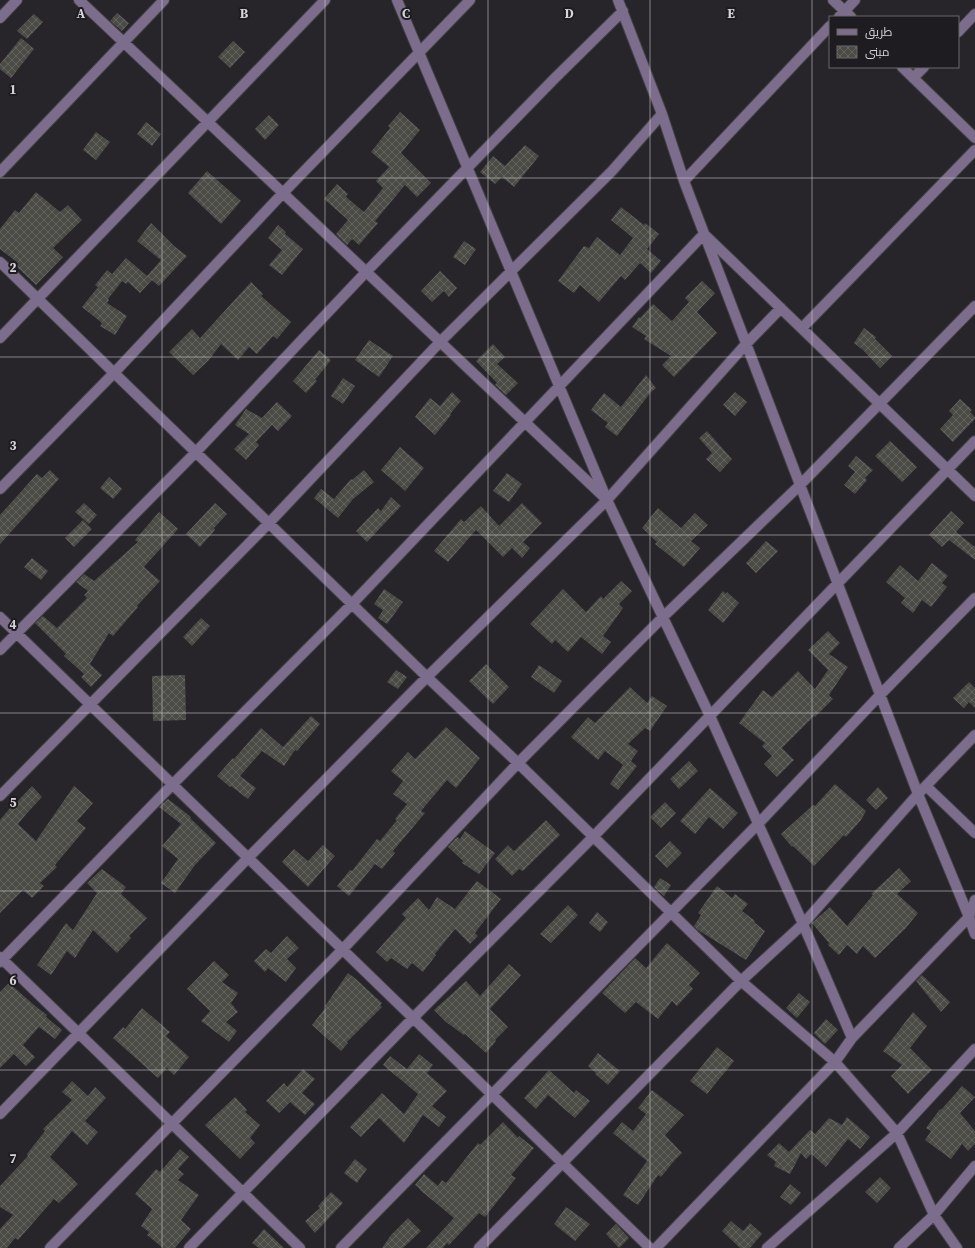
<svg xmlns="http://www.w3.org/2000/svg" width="975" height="1248" font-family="'Source Serif 4',Cairo,serif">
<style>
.building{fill:url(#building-cross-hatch)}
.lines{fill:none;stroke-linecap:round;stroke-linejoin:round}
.minor-casing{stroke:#434145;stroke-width:12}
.minor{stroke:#7c6d8d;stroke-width:10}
.grid{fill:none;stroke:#d6d4d7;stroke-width:1;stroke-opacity:0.55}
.grid-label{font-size:13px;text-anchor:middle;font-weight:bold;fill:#d6d4d7;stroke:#1e1c20;stroke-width:4;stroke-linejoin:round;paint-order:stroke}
</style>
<defs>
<pattern id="building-cross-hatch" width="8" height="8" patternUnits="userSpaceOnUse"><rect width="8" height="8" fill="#4b4b46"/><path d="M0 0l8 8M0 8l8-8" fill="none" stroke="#646460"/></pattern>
</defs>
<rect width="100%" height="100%" fill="#272529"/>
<path class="building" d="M117,13L129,23L122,31L110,21Z
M34,14L43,22L27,39L17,31Z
M21,38L34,49L11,78L0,69V64Z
M233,41L245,52L230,68L218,57Z
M400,112L420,130L401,153L431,183L417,197L405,185L375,221L378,223L359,245L352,239L347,245L336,234L348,220L324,199L337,184L348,194L346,197L364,212L383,188L376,181L389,167L371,152L390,128L388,126Z
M269,115L279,125L265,140L255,129Z
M146,122L161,134L152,146L137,134Z
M96,132L110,142L96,160L83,150Z
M525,145L539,156L514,187L502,177L495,184L480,172L493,156L505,166Z
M207,171L241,201L221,224L188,193Z
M36,192L60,212L68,205L82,220L53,248L63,257L36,285L16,266L18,263L0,249V229L15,210L19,213Z
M621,207L644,225L645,223L659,234L647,249L661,261L651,273L640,263L625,280L621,276L599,302L580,285L574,293L558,281L584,246L589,248L597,237L620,255L633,238L611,220Z
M151,223L174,246L187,256L159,286L147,276L161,260L137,241Z
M278,225L286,232L285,234L303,249L282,275L269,265L282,250L268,238Z
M464,241L476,249L465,265L453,257Z
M126,258L152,280L140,293L128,282L126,284L122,281L108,299L109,300L107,303L127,316L115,335L100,326L102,323L82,307L98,287L95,285L107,270L112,274Z
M440,271L457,288L449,297L444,291L432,302L421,291Z
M702,281L715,293L697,312L717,333L674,377L662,365L671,356L644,339L646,336L632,327L639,317L640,318L653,304L672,321L689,302L685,298Z
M251,282L263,294L261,296L291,322L277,339L273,336L257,354L249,347L238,360L221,344L208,361L193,375L169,352L192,329L200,338Z
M864,328L876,337L875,339L892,356L880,368L863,350L854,343Z
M369,340L393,356L379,377L355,360Z
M493,344L505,357L497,364L518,383L506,395L495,385L497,383L476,361Z
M319,350L331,360L315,380L317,381L306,393L293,381Z
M646,375L656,388L651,392L617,436L605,427L608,423L591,410L604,393L621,407Z
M343,378L355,386L343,404L331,396Z
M452,392L461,401L450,414L451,415L435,435L415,417L430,398L440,406Z
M735,392L747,402L735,416L723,405Z
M960,399L972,410L970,412L975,417V419L953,442L940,429L953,415L949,411Z
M277,402L292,416L278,431L272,425L256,442L259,445L246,460L234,449L249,434L235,425L246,409L262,418Z
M707,431L732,459L720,472L706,459L712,453L699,438Z
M890,441L917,467L902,482L875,456Z
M400,447L424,468L405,491L381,470Z
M856,456L873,470L865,478L867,480L855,494L844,485L855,472L848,466Z
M50,470L59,479L0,544V515L37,474L42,478Z
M364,470L374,482L353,499L338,518L314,498L321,489L334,499L351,479L352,480Z
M507,473L522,484L509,502L493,491Z
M109,477L122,489L113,499L100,488Z
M391,497L401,506L367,542L356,531L378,508L381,511Z
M84,503L97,515L89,524L75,512Z
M215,503L227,514L214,528L215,530L200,547L186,534Z
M522,503L542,523L523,542L530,548L522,558L512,548L503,557L476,530L448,562L434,551L461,519L464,522L481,506L499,526Z
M658,508L681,528L695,513L708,525L691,541L700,548L684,567L655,544L657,542L642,528Z
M951,511L964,523L956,532L975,547V560L949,540L942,547L929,535Z
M159,512L178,529L144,567L160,581L137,606L138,607L113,636L109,633L90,664L102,675L91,687L81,677L84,674L64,656L66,654L35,623L43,616L57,628L87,598L84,595L88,591L76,582L84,574L94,581L138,542L135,540Z
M83,520L92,529L74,547L65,538Z
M766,541L778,551L756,573L746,563Z
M32,558L48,571L41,580L24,567Z
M932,563L948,576L942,583L947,587L931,607L922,600L913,613L901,603L905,598L886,582L900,565L918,581Z
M621,581L632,591L619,604L623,608L603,636L611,642L602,654L581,637L568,652L555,640L552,644L530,624L563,589L586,612L601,596L603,599Z
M384,589L403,602L387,624L378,618L383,610L374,604Z
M723,591L726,594L727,592L739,603L723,623L708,610Z
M201,618L210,626L192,646L183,637Z
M828,631L840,643L829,654L848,667L829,695L833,699L815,717L814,716L782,748L794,760L777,777L764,764L772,756L762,746L765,743L739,723L763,690L772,697L798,671L815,689L828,670L808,650Z
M486,664L509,687L493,704L469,681Z
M539,665L562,681L554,693L531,677Z
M396,670L407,677L398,689L387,682Z
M185,675L186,720L153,721L152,676Z
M969,682L975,688V708L969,702L964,708L953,698Z
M630,687L647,703L652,696L667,706L650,731L645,728L628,744L638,751L631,761L637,766L618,790L610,784L623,765L605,751L598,760L571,737L588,717L595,723Z
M311,716L320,724L297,751L295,750L284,766L262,751L240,776L256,788L248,799L231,786L230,787L217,776L233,758L234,759L261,728L283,747Z
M446,727L480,758L456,788L447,780L421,811L425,813L393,851L395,853L382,869L375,864L349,896L337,886L350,870L352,871L377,839L380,841L397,820L395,819L407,804L393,794L403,781L391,771L408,752L415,759Z
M689,761L698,771L679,789L670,779Z
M835,784L866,811L861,820L846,837L844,835L814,866L793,846L792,847L781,834L813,805L815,806Z
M32,786L42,797L27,813L18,824L36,841L74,786L93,803L77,821L86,828L55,865L57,867L40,883L44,886L32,898L23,890L0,913V820L16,801L17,802Z
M878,787L888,798L876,810L866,800Z
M710,788L738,813L723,829L709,817L695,834L680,821Z
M168,799L191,817L190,818L216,843L195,865L175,893L161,883L178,859L162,846L181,824L159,807Z
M665,802L676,813L661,828L650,817Z
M546,820L560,835L523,871L519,869L512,876L495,859L508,845L514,851Z
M465,831L495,853L479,874L462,863L463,861L448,847L457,837L460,839Z
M670,841L682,853L667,868L655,856Z
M323,845L335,856L308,887L282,862L294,849L308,861Z
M899,868L911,881L897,894L918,913L905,929L875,958L863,946L857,954L847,945L839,955L828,945L829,943L812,923L830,907L847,926L873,895L871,894Z
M102,869L126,887L121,894L147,918L129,936L131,938L117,953L93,930L75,958L67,951L51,975L37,965L66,923L73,930L97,893L87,883Z
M660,878L671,885L664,896L654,887Z
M477,881L501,899L475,933L478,936L470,944L455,929L435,954L436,955L423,972L412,963L407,969L391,958L387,962L376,952L406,918L402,914L418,898L429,910L437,897L455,909Z
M717,886L732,898L735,894L748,904L742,911L755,921L754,922L765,931L746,960L698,930L694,926L701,915L698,913Z
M568,905L578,915L551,943L540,934Z
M597,912L608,922L600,932L589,923Z
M287,936L299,948L287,959L296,968L286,982L268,968L265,972L254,961L266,949L271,953Z
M667,943L700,973L689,985L693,989L677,1006L672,1001L658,1019L636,1002L625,1013L602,993L635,958L646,968Z
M214,961L229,975L222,982L238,993L231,1003L238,1012L226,1022L237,1031L229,1042L201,1021L210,1011L187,989Z
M509,964L521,975L490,1009L508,1027L495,1040L496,1041L486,1053L465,1034L464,1035L446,1022L434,1010L466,981L480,996Z
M348,973L357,980L382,1003L380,1005L382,1007L347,1042L348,1043L341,1051L312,1025L326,1007L325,1006Z
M922,975L950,1002L941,1012L916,981Z
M9,983L34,1005L47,1015L46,1017L62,1030L55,1039L39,1027L23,1045L35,1057L26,1066L14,1054L0,1068V992Z
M799,993L810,1002L797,1018L786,1008Z
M142,1008L170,1032L166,1036L189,1057L174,1075L167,1068L158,1078L113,1038L123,1027L125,1029Z
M913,1012L927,1026L910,1048L932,1070L908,1094L891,1076L902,1065L883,1051Z
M826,1019L838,1030L825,1044L814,1033Z
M717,1047L734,1061L707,1094L690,1081Z
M598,1053L620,1071L608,1085L595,1074L596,1073L588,1066Z
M419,1054L433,1065L427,1073L447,1091L432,1106L446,1117L439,1127L423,1115L404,1143L379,1118L361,1137L350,1127L382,1093L404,1114L418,1094L383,1065L390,1056L407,1069Z
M303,1069L315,1079L302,1093L315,1104L305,1115L290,1102L279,1113L266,1101L284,1083L287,1087Z
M549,1070L574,1093L576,1090L590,1101L575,1118L548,1095L536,1109L524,1098Z
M72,1081L88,1096L95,1087L106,1098L85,1121L98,1132L87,1145L72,1131L50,1157L78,1184L59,1203L54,1199L18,1240L15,1238L7,1248H0V1229L13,1215L0,1207V1186L28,1156L27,1154L45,1131L43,1129L72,1100L62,1092Z
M962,1086L975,1097L960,1113L975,1131V1144L968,1151L962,1144L951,1159L925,1140L931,1131L926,1128L940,1109L941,1110Z
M652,1090L684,1115L665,1135L682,1153L674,1161L661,1177L658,1175L638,1205L623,1195L647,1161L613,1133L622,1122L633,1131L646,1114L638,1108Z
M235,1097L247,1110L245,1112L260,1125L250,1138L255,1143L240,1159L205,1125Z
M847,1117L870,1137L860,1149L848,1139L826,1167L811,1154L806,1159L801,1153L790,1174L774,1166L776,1162L767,1155L779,1143L789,1152L810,1130L815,1134L829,1118L842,1125Z
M503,1122L518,1138L519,1136L534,1148L511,1175L516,1178L485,1217L479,1213L449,1245L447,1243L443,1248H426L454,1218L420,1190V1189L415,1185L424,1174L438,1186L442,1180L446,1183L478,1143L480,1145Z
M180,1149L189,1157L178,1169L184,1174L178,1180L199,1195L181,1220L191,1229L175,1248H163L147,1235L149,1232L141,1226L152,1209L135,1194L156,1169L160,1172Z
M355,1159L367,1169L357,1183L344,1173Z
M880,1177L891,1188L877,1203L865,1192Z
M790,1184L801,1193L791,1205L780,1197Z
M331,1192L343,1203L315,1233L305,1221L320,1208L318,1206Z
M566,1207L590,1224L575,1241L554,1224Z
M408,1218L421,1231L403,1248H382L391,1235Z
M731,1221L743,1231L750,1223L762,1234L750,1248H740L722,1231Z
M616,1224L629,1238L619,1248L606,1234Z
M264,1229L284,1248H259L252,1243Z"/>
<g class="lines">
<defs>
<path id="minor" d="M79,0L603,496
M397,0L607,500L710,716L803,924L852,1038
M618,0L662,114L684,181L918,794L969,917L975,934
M833,0L851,17
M839,17L855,0
M0,18L17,0
M958,32L975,14
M902,67L975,138
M913,78L924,67
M0,172L164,0
M684,181L830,26
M0,262L427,677L518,763L741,981L835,1062L897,1133L934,1215L957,1248
M802,328L975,150
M0,338L325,0
M0,489L114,373L283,193L470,0
M0,617L650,1248
M0,650L196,452L366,272L554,79L623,11
M926,786L975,833
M0,796L269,523L440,342L612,171L662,114
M0,957L300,1248
M0,962L172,785L352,604L704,234L975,496
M0,1114L248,858L427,677L607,500L746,344L781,308
M50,1248L342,950L518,763L663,617L800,485L975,306
M189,1248L413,1018L593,837L975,441
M341,1248L758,824L880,695L975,598
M479,1248L741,981L803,924L918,794L975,735
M656,1248L835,1062L852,1038L969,917L975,900
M767,1248L897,1133L975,1049
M899,1248L934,1215L975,1166"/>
</defs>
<use href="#minor" class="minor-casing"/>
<use href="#minor" class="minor"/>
</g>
<path class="grid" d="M162,0V1248M325,0V1248M488,0V1248M650,0V1248M812,0V1248M0,178H975M0,357H975M0,535H975M0,713H975M0,891H975M0,1070H975"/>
<g class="grid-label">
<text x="81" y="18">A</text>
<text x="244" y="18">B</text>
<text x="406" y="18">C</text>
<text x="569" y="18">D</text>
<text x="731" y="18">E</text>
<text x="13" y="94">1</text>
<text x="13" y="272">2</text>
<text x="13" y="450">3</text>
<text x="13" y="629">4</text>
<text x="13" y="807">5</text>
<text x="13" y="985">6</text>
<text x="13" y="1163">7</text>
</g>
<rect x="829" y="16" width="130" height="52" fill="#1e1c20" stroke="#686669"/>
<rect x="837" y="29" width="20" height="6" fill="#7c6d8d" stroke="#686669"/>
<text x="865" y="36" font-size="12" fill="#d6d4d7">طريق</text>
<rect x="837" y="46" width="20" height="12" fill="url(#building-cross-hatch)" stroke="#686669"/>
<text x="865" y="56" font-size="12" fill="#d6d4d7">مبنى</text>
</svg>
